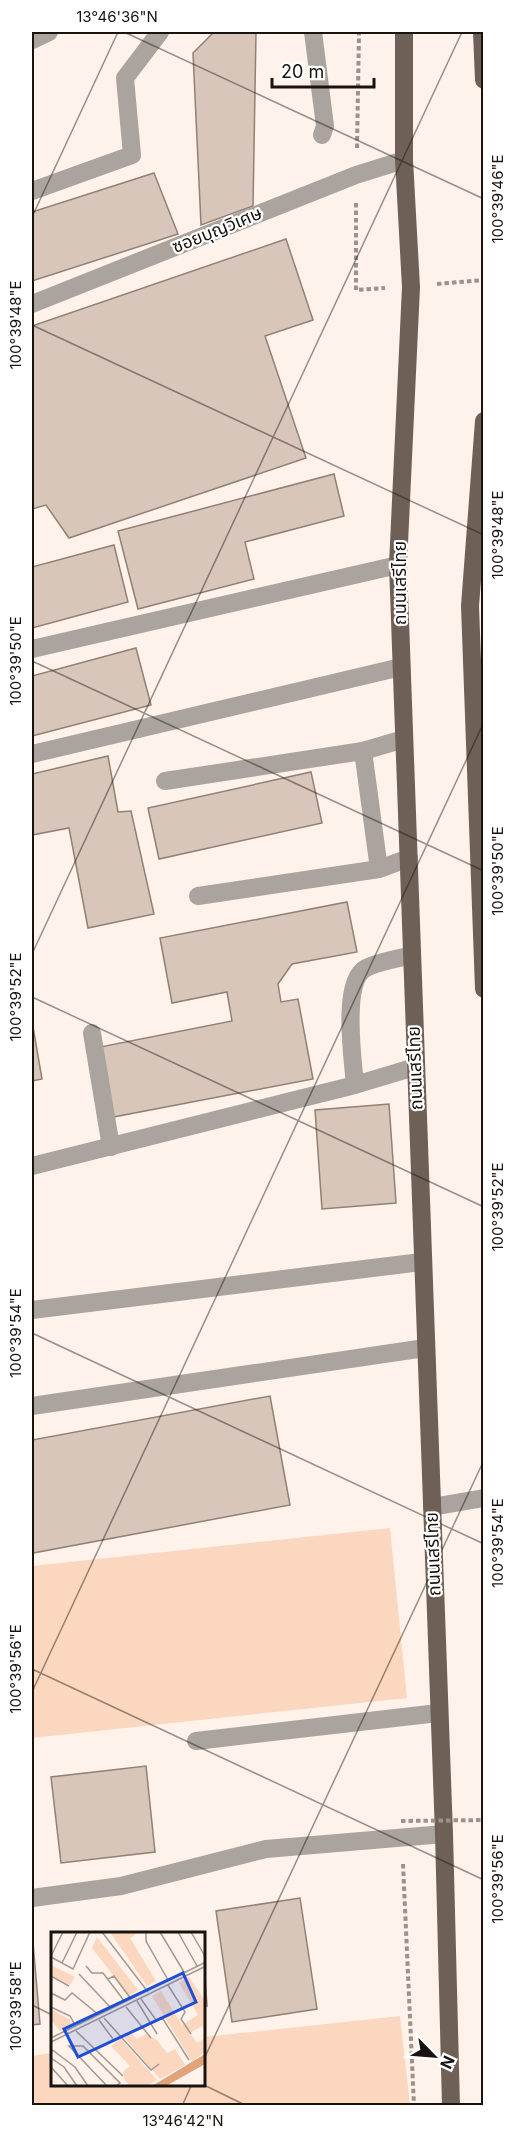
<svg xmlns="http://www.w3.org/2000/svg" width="515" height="2137" font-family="Inter,'Noto Sans Thai',sans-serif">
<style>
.green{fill:#fcd7bf}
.building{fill:#d9c6ba;stroke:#918074;stroke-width:1.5}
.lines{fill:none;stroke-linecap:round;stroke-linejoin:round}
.path{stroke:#9b928c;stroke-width:4;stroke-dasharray:4.5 3;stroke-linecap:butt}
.minor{stroke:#aba39e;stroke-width:18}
.major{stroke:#6e6057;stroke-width:18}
.path-bridge{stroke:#9b928c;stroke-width:4;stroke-dasharray:4.5 3;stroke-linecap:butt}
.ticks{fill:none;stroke:#19130f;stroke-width:1.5;stroke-opacity:0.45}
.labels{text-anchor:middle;stroke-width:4.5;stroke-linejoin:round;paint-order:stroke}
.street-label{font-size:18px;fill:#19130f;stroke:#fff}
.inset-river{fill:none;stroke:#e2a37a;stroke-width:3}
.inset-road{fill:none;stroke:#a29992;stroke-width:1.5}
.view{fill:#1d4ed8;fill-opacity:0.15;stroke:#1d4ed8;stroke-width:3}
.inset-edge{fill:none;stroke:#19130f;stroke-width:3}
.neatline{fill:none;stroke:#19130f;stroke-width:2}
.ticks-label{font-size:15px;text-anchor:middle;fill:#19130f}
</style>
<rect width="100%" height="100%" fill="#fef2ea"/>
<path class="green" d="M390,1528L407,1698L32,1738V1566Z
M400,2016L410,2105H32V2056L52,2053V2084H204V2037Z"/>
<path class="building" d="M214,32H256L253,206L201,225L193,53Z
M154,173L178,234L32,281V212Z
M286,239L313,320L265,336L306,458L69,538L46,505L32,509V326Z
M334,474L344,516L245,542L254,579L138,609L118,531Z
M114,545L128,602L32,628V567Z
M136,648L151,705L32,736V676Z
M108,756L118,812L131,811L154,914L88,928L69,828L32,835V774Z
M311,772L322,823L159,859L148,808Z
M347,902L357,952L292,964L278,984L281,1002L298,999L313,1079L108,1118L95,1048L232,1021L227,992L172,1003L160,938Z
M32,1021L42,1079L32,1081Z
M389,1104L396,1203L322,1209L315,1110Z
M270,1396L290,1505L33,1553L32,1440Z
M146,1766L155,1852L61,1863L51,1777Z
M300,1898L317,2009L232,2022L216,1911Z
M32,1931L40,2024L32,2025Z
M204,1961L207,2006H204Z"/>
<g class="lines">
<path class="path" d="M357,148L359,32
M356,203V290L385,288
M437,284L484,280
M403,1864L414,2106"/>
<path class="minor" d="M313,32L325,126L322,135
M32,40L49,32
M32,191L132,155L125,78L160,32
M32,304L356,175L404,160
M32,649L398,565
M363,751L379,869
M32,754L401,667
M165,781L363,751L404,739
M198,896L379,869L409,858
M92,1033L111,1147
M355,1085C353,1060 341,981 366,968C380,961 398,959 412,955
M32,1166L355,1085L415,1067
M32,1310L421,1262
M32,1406L425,1348
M432,1507L484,1498
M196,1741L438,1713
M32,1898L121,1886L266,1849L444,1834"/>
<path class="major" d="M404,32V160L411,287L398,565L444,1834L451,2106
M482,32L484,80
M484,421L470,606L484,989"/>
<path class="path-bridge" d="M401,1821L484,1820"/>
</g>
<path class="ticks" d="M124,32L484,199M32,217L118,32M32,325L484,535M32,661L484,871M32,954L462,32M32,997L484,1207M32,1333L484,1544M32,1669L484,1880M32,1692L484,722M32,2005L52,2015M204,2059L484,1460M202,2084L247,2106M182,2106L192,2084"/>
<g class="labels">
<g class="street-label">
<text transform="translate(217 230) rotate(-22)" y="6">ซอยบุญวิเศษ</text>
<text transform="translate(400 583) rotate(-90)" y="6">ถนนเสรีไทย</text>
<text transform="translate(415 1068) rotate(-92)" y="6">ถนนเสรีไทย</text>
<text transform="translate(433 1554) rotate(-92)" y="6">ถนนเสรีไทย</text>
</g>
</g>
<g transform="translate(51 1932)">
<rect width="154" height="154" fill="#fef2ea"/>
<path d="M59,0H88L79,6L105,49L96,54ZM46,5L87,58L78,64L41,16ZM0,33L24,45L19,53L0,43ZM138,45L154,69V99L151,94L139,101L146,111L154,106V119L141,130L101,64L110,59L131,93L147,83L128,51ZM0,77L18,87L21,92L9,99L0,88ZM80,101L86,107L95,102L106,108L116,121L124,117L134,133L109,147L73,105ZM70,107L106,148L95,154H79L73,147L72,140L79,134L60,114Z" fill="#fcd7bf"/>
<path d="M154,122V132L115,154H101Z" fill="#e2a37a"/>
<path class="inset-river" d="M109,154L155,129"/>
<path class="inset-road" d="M51,0L97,60M95,0V9L117,48M109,0L133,40M127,0L146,34M140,0L155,26M0,24L12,0M0,25L22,37L39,0M11,31L26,0M35,34L41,41H52L74,70M28,42L61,77M0,44L18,54M57,47L63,44L80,67M117,53L134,80L130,87L140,102M0,61L14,68L21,61L48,83M90,67L105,88L112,87L138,128M86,69L106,102M0,75L19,84L24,93M75,75L100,106M53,86L100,138L108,132M48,88L62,107M25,99L72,144M0,106L155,30M0,110L155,34M0,117L24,135L37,154M0,126L13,135L26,154M0,135L17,154M56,154L18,114H32L69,151L65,154"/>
<path class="view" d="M132,41L145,70L27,125L13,97Z"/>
<rect width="154" height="154" class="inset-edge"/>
</g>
<rect width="515" height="2137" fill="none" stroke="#ffffff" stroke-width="66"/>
<g transform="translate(434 2056) rotate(115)" stroke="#ffffff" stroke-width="4.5" paint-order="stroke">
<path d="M0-4.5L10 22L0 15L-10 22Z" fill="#19130f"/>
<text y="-9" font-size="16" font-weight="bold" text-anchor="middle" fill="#19130f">N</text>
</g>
<path d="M272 78v9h102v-9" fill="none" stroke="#19130f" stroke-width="3"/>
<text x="281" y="78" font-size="18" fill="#19130f" stroke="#ffffff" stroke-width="4.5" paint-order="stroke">20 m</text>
<rect x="33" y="33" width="449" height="2071" class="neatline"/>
<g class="ticks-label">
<text x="117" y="22">13°46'36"N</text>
<text transform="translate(498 199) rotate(-90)" y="5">100°39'46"E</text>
<text transform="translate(16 325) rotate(-90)" y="5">100°39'48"E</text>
<text transform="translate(498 535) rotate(-90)" y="5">100°39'48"E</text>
<text transform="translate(16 661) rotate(-90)" y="5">100°39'50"E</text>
<text transform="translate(498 871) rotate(-90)" y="5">100°39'50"E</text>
<text transform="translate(16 997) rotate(-90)" y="5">100°39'52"E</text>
<text transform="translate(498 1207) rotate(-90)" y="5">100°39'52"E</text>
<text transform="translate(16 1333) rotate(-90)" y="5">100°39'54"E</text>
<text transform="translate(498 1543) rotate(-90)" y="5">100°39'54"E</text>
<text transform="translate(16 1669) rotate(-90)" y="5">100°39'56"E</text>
<text transform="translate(498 1879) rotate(-90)" y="5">100°39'56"E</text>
<text transform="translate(16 2006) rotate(-90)" y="5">100°39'58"E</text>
<text x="183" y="2126">13°46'42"N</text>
</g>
</svg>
